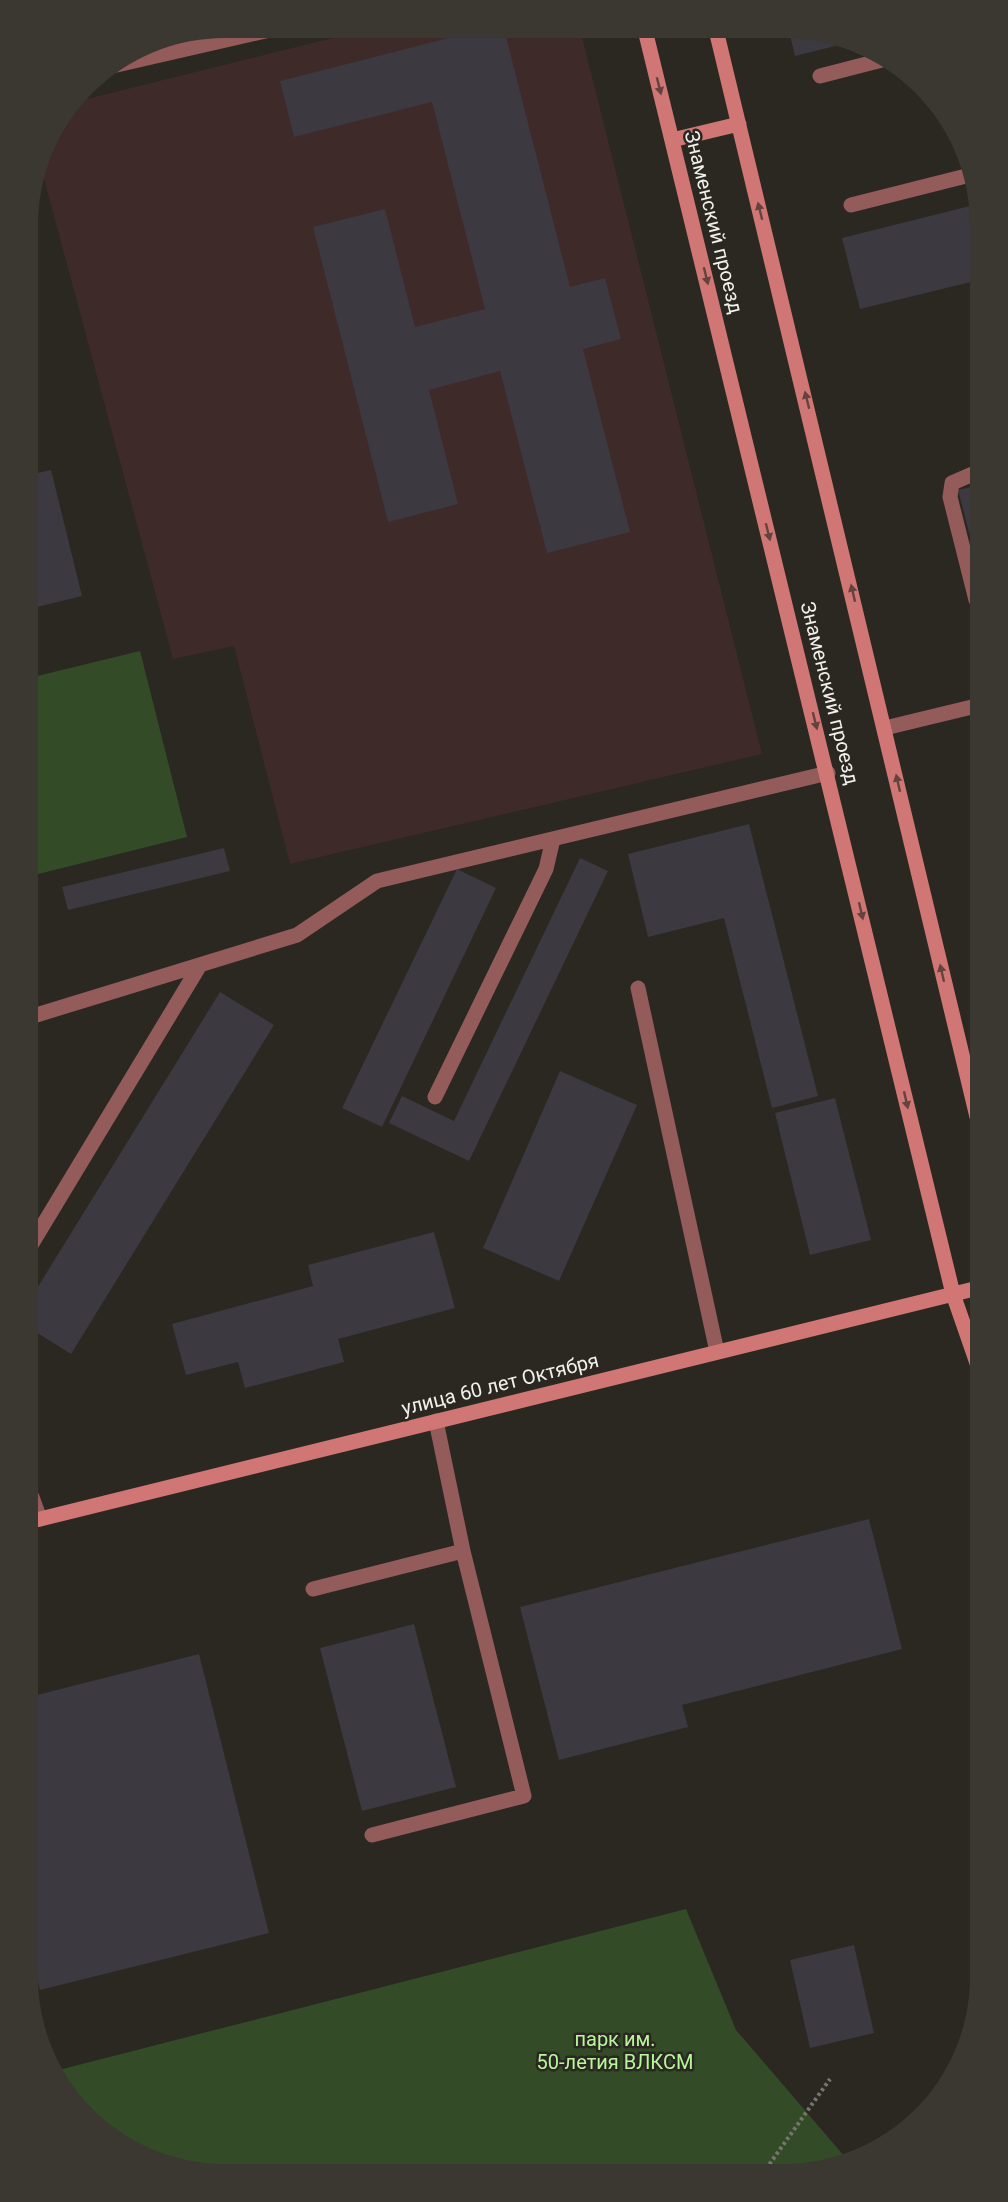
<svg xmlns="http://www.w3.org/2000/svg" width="1008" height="2202" font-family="Roboto,sans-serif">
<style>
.education{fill:#3e2a29}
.green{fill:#334c27}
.building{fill:#3c3940}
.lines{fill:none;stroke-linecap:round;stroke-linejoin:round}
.path{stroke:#77756f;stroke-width:4;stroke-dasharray:3 3;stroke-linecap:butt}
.service{stroke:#935b59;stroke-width:15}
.secondary{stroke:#d07674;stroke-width:15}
.oneway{fill:#64433e}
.labels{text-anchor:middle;stroke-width:5;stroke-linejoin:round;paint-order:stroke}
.street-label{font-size:20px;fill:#f1f0eb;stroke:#2a2821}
.park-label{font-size:20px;fill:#b8f69b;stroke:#2a2821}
</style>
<rect width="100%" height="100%" fill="#2a2821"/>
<path class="education" d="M373,28L580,29L762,754L290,864L234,646L173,659L40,164L47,137L74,102Z"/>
<path class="green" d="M140,651L187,837L30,876L29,678Z
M686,1909L736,2030L845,2157L846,2163L835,2168L186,2171L94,2126L51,2072Z"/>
<path class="building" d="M484,29H504L570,287L605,278L621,339L583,349L630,532L547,553L500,371L429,390L458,504L388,522L313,227L385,209L415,327L485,309L432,102L294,137L280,81Z
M789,31H822L847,43L795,56Z
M974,205L975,281L860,309L842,238Z
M51,470L82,596L29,609L28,475Z
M975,486L976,555H975L958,490Z
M749,824L818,1096L772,1108L724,918L648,937L628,854Z
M224,848L230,871L68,910L62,887Z
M580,858L608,871L469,1161L389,1123L402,1096L454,1121Z
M457,869L496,888L382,1127L342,1108Z
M220,992L274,1025L71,1354L31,1329V1298Z
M560,1071L637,1105L559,1281L483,1248Z
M835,1098L871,1240L810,1255L775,1113Z
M434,1232L455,1308L338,1339L344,1362L245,1388L238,1362L186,1375L172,1324L313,1286L308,1265Z
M869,1519L902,1649L682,1705L688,1727L559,1760L520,1607Z
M414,1624L456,1787L362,1811L320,1648Z
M199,1654L269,1933L40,1990L34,1966L33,1696Z
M854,1945L874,2033L810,2048L790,1960Z"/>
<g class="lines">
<path class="path" d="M766,2169L830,2079"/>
<path class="service" d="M108,67L283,27
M820,76L882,60
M851,205L974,174
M975,473L952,483L950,497L976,600
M885,728L976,706
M638,988L717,1352
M30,1017L297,935L377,881L828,773
M435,1097L546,869L553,839
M31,1245L200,965
M32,1497L40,1519
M313,1589L463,1551
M372,1835L524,1796L463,1551L436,1421"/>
<path class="secondary" d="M645,30L953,1294L978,1366
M716,30L977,1117
M672,140L739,124
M32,1521L978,1288"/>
</g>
<defs><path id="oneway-solid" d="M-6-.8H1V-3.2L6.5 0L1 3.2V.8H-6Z" transform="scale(1.5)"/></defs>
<g class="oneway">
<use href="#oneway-solid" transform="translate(659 86) rotate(76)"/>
<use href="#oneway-solid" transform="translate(760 211) rotate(-104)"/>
<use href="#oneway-solid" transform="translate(706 276) rotate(76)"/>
<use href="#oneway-solid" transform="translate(807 400) rotate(-104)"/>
<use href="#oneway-solid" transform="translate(768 532) rotate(76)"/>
<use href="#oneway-solid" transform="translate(853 593) rotate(-103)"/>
<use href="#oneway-solid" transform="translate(815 721) rotate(76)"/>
<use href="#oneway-solid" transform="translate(898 783) rotate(-103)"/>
<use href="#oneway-solid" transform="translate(861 911) rotate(77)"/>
<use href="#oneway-solid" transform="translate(942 973) rotate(-103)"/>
<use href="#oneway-solid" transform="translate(906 1100) rotate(77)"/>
</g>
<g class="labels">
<g class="street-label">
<text transform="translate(714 222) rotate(76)" y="7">Знаменский проезд</text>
<text transform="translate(830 693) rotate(76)" y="7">Знаменский проезд</text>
<text transform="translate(500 1384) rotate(-14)" y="7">улица 60 лет Октября</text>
</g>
<g class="park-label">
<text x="615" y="2046">парк им.<tspan x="615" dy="23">50-летия ВЛКСМ</tspan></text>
</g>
</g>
<path d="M0 0H1008V2202H0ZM225 38H783A187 187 0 0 1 970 225V1977A187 187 0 0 1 783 2164H225A187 187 0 0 1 38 1977V225A187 187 0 0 1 225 38Z" fill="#3a3831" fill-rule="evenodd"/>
</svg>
